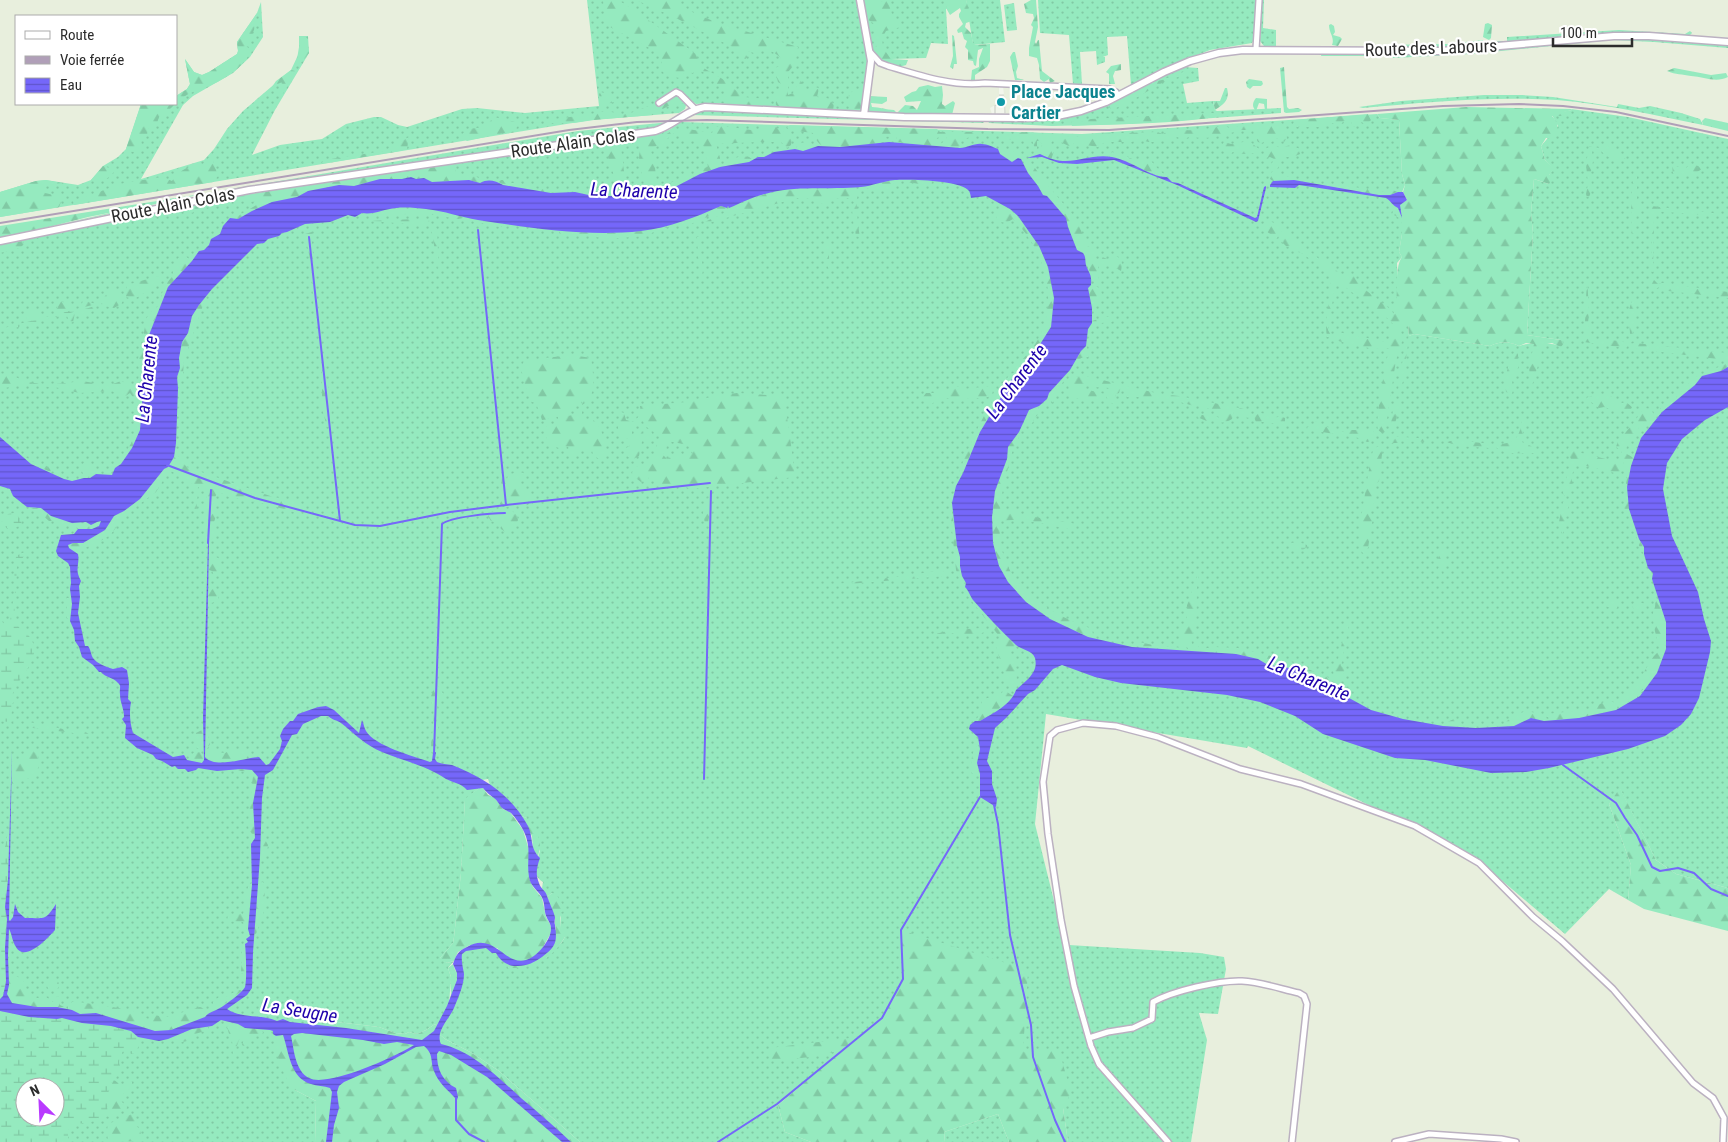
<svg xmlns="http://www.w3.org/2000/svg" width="1728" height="1142" font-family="'Roboto Condensed',sans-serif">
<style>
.grass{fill:url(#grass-dots);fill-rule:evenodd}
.forest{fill:url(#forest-firs)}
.wetland{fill:url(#wetland-marsh);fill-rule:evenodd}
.plaza{fill:url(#plaza-grid)}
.water{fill:url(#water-rules);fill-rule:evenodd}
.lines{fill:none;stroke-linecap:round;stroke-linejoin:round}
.stream{stroke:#7567fa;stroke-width:2}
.minor-casing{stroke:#bbb1c1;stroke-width:8}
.tertiary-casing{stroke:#bbb1c1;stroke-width:9}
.minor{stroke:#fff;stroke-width:5}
.tertiary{stroke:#fff;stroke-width:6}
.rail{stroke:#b09fb8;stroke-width:2}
.culture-dot{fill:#0f9aa8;stroke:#fff;stroke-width:2}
.labels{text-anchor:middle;stroke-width:4.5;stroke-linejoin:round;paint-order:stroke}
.street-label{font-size:18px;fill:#2c2c2c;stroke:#fff}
.culture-label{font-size:18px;font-weight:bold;fill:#0d838f;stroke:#fff;text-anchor:start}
.water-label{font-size:19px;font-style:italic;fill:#1e01ab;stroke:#fff}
</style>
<defs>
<pattern id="grass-dots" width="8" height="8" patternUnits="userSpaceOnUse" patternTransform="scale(1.25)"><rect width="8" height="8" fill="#95eabf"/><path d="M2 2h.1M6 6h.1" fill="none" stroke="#81c9a4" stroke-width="1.8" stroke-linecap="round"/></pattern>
<pattern id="forest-firs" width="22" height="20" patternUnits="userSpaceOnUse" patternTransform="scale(1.25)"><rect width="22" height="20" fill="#95eabf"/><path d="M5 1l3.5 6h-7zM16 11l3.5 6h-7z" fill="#81c9a4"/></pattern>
<pattern id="wetland-marsh" width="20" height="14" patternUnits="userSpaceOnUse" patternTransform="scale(1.25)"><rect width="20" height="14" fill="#95eabf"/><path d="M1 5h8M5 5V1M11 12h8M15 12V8" fill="none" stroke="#81c9a4"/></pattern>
<pattern id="plaza-grid" width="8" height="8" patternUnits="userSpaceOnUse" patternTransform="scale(1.25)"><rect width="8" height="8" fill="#f2f6ec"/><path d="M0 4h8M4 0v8" fill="none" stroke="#d0d3cb"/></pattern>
<pattern id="water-rules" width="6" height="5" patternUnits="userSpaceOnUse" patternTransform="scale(1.25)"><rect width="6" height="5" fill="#7567fa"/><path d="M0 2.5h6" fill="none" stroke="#6055cb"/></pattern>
</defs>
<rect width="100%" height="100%" fill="#e8efdd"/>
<path class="grass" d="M587,0H858L868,53L867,79L863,110L854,111L709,103L696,104L688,98L685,109L679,113L591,120L0,217V192L36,181L46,180L78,185L91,180L103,166L118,157L126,149L140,107V104H161V105L164,104H176V96L187,89L190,84L185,59L194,72L202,75L209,72L237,54L238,51L237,42L257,13L261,2L263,37L250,57L233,73L193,96L183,105L141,179L204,160L214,149L227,129L243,111L291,70L299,53V36H308L309,53L275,110L252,155L280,145L322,139L346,124L374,117H381L398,125L407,127L462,109L477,108L525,113L599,106Z
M864,0H963L946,9L948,44L931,43L926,58L891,59L889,64L874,55L871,49Z
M966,0H1000L1005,42L973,45Z
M1038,0H1257L1255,37L1252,43L1210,50L1159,70L1131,85L1127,36L1107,37L1108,55L1103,57H1105V62L1097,65L1096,51L1080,52L1082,84H1073L1069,35L1040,33Z
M1262,0H1264L1263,28L1276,30V46H1264L1260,41Z
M1014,3L1017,30L1007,31L1004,5Z
M1619,30L1685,34L1690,31L1692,33L1689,36L1622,33L1507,43L1498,44L1497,41H1507V37Z
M1598,39L1659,40L1728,45V48L1654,42L1612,40L1471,54L1393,58L1392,56H1321L1322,52L1441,54Z
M1483,40V41H1494L1493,43L1446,48H1382V45L1448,44Z
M1184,67L1198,68L1199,81L1183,84L1187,103L1213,101L1215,110L1217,111L1281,108V113L1130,124L1052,126L989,123L988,121L1053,119L1089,111L1123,97L1156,79Z
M1484,95H1522L1553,97L1617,107L1618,104L1639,108L1650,106L1681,113L1700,119L1703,125C1654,115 1606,104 1557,100C1492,96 1427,102 1363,108L1359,107L1401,101Z
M1571,109L1628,117L1728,139V888L1676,874L1656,860L1620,789L1609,804L1631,865L1628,900L1609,889L1565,934L1473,856L1248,746L1247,748L1046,714L1035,824L1058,917L1069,945L1200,953L1224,957L1226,969L1218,1014L1199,1013L1207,1040L1191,1142H1068L1063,1108L1023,1053L901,931L903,979L882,1018L778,1105L785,1132L811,1142H580L499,1071L472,1053L445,1039L438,1033L443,1019L438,1026L435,1024L426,1030L417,1034L409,1032L405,1034L395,1033L379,1027L337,1022L336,1027L295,1090L316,1101L315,1142H0V245L231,197L657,133L669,130L681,122L1082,134L1377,114L1380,118L1399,120L1402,174L1405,185L1393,214L1402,218V234L1399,252L1402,257L1397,263L1398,304L1394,315L1403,325H1408L1409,336L1414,334L1490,346C1501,341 1508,341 1519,346C1529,342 1551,343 1561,346V340L1527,335L1533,233L1531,213L1534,179L1549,184V175L1553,169L1545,160L1541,146L1558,126L1552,115L1572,116L1561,112L1572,110ZM474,779L482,780L488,779L492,791L509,801L521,816L527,818V826L540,851C537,862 530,874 543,882L542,888L547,897L552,893L561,918V928L565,937L562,942L546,958L480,946L463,951L457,962L449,1005L451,977L448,968L454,961L447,963L440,958L453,943L454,937L461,873L465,800L479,788ZM25,1087H55V1117H25Z
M701,110H719L978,120L982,121L984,123L691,115Z
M670,122L657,128L273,183L207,193L44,228L175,198L153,202L578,131Z
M998,1114L1009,1142H945L944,1132Z"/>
<path class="forest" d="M603,0H618L637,12L696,54L700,66L726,81L743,97L767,99L772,105L768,107L731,104L725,100L727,94L708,75L698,69L693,73L685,72L680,78L667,76L661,70L662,59L657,52L610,27L605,19Z
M636,0H673L694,13L718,23L798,47L795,64L788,72V95L793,93L800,80L805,87L807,93L814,87L819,88L817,97L827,98L834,104L833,110L779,107L776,105L775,96L780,95L781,84L778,82L776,74L772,69L780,66L781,58C773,51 764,45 754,53L744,50L747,57L745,60L736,49L674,17Z
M864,0H879L881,2L884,0L888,1L895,25L908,24V25L886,31L882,38L883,48L891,59L908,60L906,65C894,70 881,61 873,52L875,47L879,44L875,38L876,25L867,19Z
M954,0H966L972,21L966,23L965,27L971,33L973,43L975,45L990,44V61L987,67L975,75V80H971L972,70L979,67V59L983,48L978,50L976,66L974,65L973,61L968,60V50L965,47L967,41L964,39L962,32L958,33L957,30L963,24L959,17V14L961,11L960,8L950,15L946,8L949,1Z
M1031,0H1036L1038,27L1035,42L1036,44L1038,40H1039L1042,71L1055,81L1050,83L1049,79L1044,82L1040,79L1039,65L1037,58L1029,56V48L1033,27L1031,25L1034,18L1033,14L1026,13L1024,4Z
M257,13L254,30L246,46L251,50C243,72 212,86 193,92C187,94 181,99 176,103V96L187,89L190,84L185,59L194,72L202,75L209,72L237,54L238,51L237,42Z
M1488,23L1492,25L1491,38L1489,40L1483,37L1485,24Z
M1331,24L1334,26L1335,32L1333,35L1340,37L1342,39L1338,46L1332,45C1335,38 1329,33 1329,25Z
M952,35L954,36L957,64H954L953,69L950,67L953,56Z
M303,38H307L309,53L302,62L297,59L300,41Z
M1013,52H1015L1018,66L1016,72L1017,78L1024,80H1015L1010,57Z
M1121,64V70L1115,71L1113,76L1115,84H1109V74L1106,72L1111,66Z
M1284,67L1287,107L1289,109L1298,108L1302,110L1299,112L1286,113L1284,112L1280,68Z
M1674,68L1711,75L1726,73L1728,77C1716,83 1704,77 1691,76C1682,74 1676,75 1667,71Z
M1191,69L1193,70L1191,72L1162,83L1134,99L1112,110L1109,107L1110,102L1148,83L1162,80Z
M291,70L295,71L291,80L281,97L279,94L284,86L282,82L272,87L276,81Z
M1249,79L1262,81L1263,84L1261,86H1253L1250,89L1247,87L1246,82Z
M928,85L935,87L942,86L943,95L942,104L945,106L953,101L955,103L952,115L946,116L869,113L867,109L868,96L887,97V101L882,104L871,103L872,107C880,107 886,110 894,110L897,113L905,105L913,106L917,110L921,101L906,102L904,97L912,92L916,91L919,87Z
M1100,87L1104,88L1107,91V96L1095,98L1087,94L1086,91H1093Z
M1225,88H1227C1230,100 1224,104 1215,110L1213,101H1220Z
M854,90L863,91L865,96L863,110L850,111L848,104L849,94Z
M601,92L614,96L617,101L601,106L599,94Z
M676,92L688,98L686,103L668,106L653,115L594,120L574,123H550L549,120L598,113C608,109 611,113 622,114C632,114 640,109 649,106L652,108Z
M1256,98L1267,99V109L1265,110L1264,104L1259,103L1256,111C1252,107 1252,103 1256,98Z
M140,104H161V105L164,104H175L166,113L159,117L157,123L148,129L147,136L141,140L142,147L133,152L126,149L140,107Z
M1466,107L1571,109L1572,110L1564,112L1573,116H1552L1557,122L1558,135L1553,138H1546L1541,146L1545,160L1554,169L1549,175L1551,181L1549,184L1534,179L1531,213L1533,233L1527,335L1561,340L1564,343L1561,347L1552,343L1542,345L1541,355L1531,389L1529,367L1534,344L1526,343L1519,346C1508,341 1501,341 1490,346L1414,334L1409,336L1403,381L1399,394L1398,391L1405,344L1409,336L1408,325H1403L1401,332L1403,338L1396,360L1385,432L1382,433L1378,430L1377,424L1380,395L1389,348C1378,352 1348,344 1335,340L1334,337L1338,332L1382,341L1390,344V332L1394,325L1387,318L1375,312L1374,306L1353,293L1336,280L1328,330L1332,337H1327C1323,315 1335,293 1329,271L1323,268L1320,263L1321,261H1324L1342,275L1348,274L1354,276C1359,290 1385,301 1394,314C1400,297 1393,270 1402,257L1399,252L1402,234L1401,219L1392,214L1395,207L1407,200L1403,192L1405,185L1402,174L1399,120L1380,118L1377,114Z
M1211,113L1222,114V116C1173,124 1122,124 1072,126L1071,123L1072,121L1079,122L1091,119Z
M1368,114L1371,120L1366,125L1360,121L1358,125L1354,127L1351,122L1347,125L1346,120L1339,125L1333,123L1325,127H1297L1293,124L1295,120Z
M494,117L520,123L514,131L467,141L460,136L468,129L485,127Z
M1705,118L1728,123V131L1703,125L1702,121Z
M1276,123H1281L1283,125L1282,127L1287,138L1284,142L1274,137L1272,142L1266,140L1262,143L1258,142L1254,135L1253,128C1247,131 1243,129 1238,131C1222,135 1206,141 1190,136L1184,140L1177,137L1170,141L1161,138L1159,142H1149L1135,139L1132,142H1105L1098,147L1074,143L1071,147L1054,139L1051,143L1054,151L1051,160L1040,154L1042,144L1039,141H1037V149H1035L1032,140L1001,139L1002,137L1007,134C1014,135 1020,132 1027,132C1048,133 1075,140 1095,134L1157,132L1163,134C1172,128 1184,131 1194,130C1204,130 1215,127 1226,126L1229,128C1245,123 1261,126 1276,123Z
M790,125L937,129L940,132H975L978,135L967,138H960L958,141L961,144L960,148L939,146L947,138L943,136L937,138L935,144L930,146L897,142V138L893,136L885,137L884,142C871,144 834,151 823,146C818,144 815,138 813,133L789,130L787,127Z
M723,126L758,131L767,126H774L792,136L791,145L787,148L781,142H758L716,144L720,158V167L700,174L675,187L663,188L666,185L685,176L692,175L700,169L708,167L704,147L696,139L688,142L681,139L678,132L682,128L712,133L714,127Z
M673,130L675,132L667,139L666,144L653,147L651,152L654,159L657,185L660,188C642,202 596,197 575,192L577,190L580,192L582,191L589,193L594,191L605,192L645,188L639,161L640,138L642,136L649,133L665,135Z
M409,137L407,149L400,151L321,164L324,160L384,151Z
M614,140C626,151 621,165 626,179L622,185C619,183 618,184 616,180C614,177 604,145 604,141Z
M1249,141L1259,149L1256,153L1245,154L1233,152L1230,154L1224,152L1221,147L1224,142L1231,144Z
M807,142L811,143L813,148L803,151L795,149L800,143Z
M1273,145L1281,148L1290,145L1300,149V154L1293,157H1286L1280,162L1277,170L1279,175L1292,177L1294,180L1273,181L1270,179L1271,173L1273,171L1271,165L1274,159L1270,157L1266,158L1265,149Z
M1605,145L1614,148L1617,155L1630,161C1619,162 1607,158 1600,150H1595L1593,147C1591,152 1593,155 1593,160C1593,164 1591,168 1591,173C1591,181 1593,189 1589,197H1587L1586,194L1588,184L1586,164L1589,146L1599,148Z
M218,148L213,160L218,176L213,182L74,205L73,201L124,183L162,177L172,181C179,170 190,165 203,164Z
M1001,148L1007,151L1010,148L1020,157L1012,162L1000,154L998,150Z
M1113,152L1117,155L1124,154C1132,161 1139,161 1150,159C1154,166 1168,180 1177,181V185L1170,184L1167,177H1162L1109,157L1110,153Z
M741,156L749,157L753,160L749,162L726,166L730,160Z
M450,162L456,163V174L477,177L483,181L480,183L469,180L432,182L424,178L416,179L408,174L407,177L402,179H380L354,186L339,185L308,191L297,197L272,202L252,211L238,219L235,218V215L238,216L258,204V202C247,201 235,201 224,203C213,205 213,209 200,207L192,213L188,211L186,206L359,175L397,170H406L408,168Z
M1028,162L1032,164L1045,182L1077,220L1087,246L1093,248C1096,256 1101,274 1098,281L1090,273L1083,253L1077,250L1067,224L1043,196L1038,186L1028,173L1024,164Z
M1691,164L1698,166L1702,169L1692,175L1673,173L1672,166L1686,168Z
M103,166L113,169L115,171C107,179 103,184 91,180Z
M1634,169L1637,172V204L1642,205L1645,208L1637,210L1634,239L1632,238L1631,203Z
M925,179L932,182L930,185L921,186C916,181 908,185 902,180Z
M46,180L62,183L45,185L43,187L45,193L63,197L59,207L0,217V192L36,181Z
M501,180H503L505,183H519L538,189L567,190L569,193C553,193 512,192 499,182Z
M895,180L892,189L884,191L872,188L859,190L860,187Z
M1329,184H1334L1387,192L1392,190L1398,192C1380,199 1347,192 1329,187Z
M850,187L858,194C855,202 858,227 860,237L856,236C854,225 850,212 854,202L850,198L830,199L824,205L815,199L797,198L708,223L705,222C712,218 728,213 732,207L765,194L787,190L800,191L804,189H815L828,191L834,188Z
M176,198L174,200L88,217L37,230L18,239L0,242V226Z
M1003,205C1039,227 1062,285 1051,326C1048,339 1027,360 1019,374L1012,379L988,417L980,432L961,476L959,472C973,436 987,406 1010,374L1015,373L1018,370L1015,369L1016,366C1025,357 1035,347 1040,335C1059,296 1043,248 1013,219L1006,223L996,221L997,211L1001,209Z
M721,206L727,208L691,224L668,227L643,236L607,239L580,234L564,236L559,233L560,231L610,233L642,231L708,212Z
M1651,206L1721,214L1718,216L1654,211L1653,272L1650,270L1652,246L1650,219Z
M396,208L448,212L476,219L510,224L509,226L500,227L472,221L463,218L458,219L429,214L420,216L409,214L380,215L377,212Z
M160,211L158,216L154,218L150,216L146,221L137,218L136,216Z
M416,219L430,221L423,225L369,221Z
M1265,220H1268L1280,226V232L1284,230L1319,259H1310L1303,254L1291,249L1290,246L1287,247L1281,241V237L1278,236L1277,238L1271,239L1272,235L1264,230L1263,226Z
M434,225L437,229L439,275L431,227Z
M312,232V243L318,311L316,313L314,312L311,264L305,234Z
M697,237H699L703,270L702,275L699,270Z
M825,239L829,244V269L824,259Z
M23,241L24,244L20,248L0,253V245Z
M185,256L192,261L168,287L147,339L140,430L132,448L121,464H118C122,457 130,446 133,440C138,425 140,405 130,393L124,397L112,391L79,393L60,388L24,384L0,389V374C12,372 18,380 29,382C41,385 55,384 68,383C73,382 79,381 83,381C99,384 105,388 121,381L136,387L140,373L137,360L141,353L146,319L150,313L158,306L165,284L172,277L174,267L178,258Z
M1116,256L1121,259L1122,265L1121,271L1109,264L1102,265L1099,261L1102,257L1110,260Z
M158,276L162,278L161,283L134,299L126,297V292L127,285Z
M1650,276L1658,284L1663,283L1728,292V298L1660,290L1659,287L1654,290L1650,288L1648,283Z
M1587,277L1589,311L1588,324L1593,339L1622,341L1628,345L1626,348L1584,342L1583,339L1585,322Z
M1091,285L1100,288L1102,295L1097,306L1092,308L1088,288Z
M113,289L121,293L124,299L121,304L114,308L97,304L99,301C105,298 107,292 113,289Z
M206,297L184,360L183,374L178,388C177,380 178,376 179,368C181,359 179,350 183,341C184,338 187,335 188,331C194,315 194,310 206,297Z
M1634,298L1636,311L1632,342L1630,340C1631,326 1625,311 1634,298Z
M83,300L95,304L93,311L86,313L82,318L79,315Z
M61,301L76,308L73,322L70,323L67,316H59L57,314V307Z
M26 317a7 7 0 1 1 14 0a7 7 0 1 1-14 0Z
M1105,317H1115L1112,322L1101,323L1098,326L1094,325L1092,331L1088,333L1092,321Z
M1635,343L1728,353V359L1725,360L1630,348V344Z
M1086,346L1089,352L1088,357L1081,358L1064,380L1052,403L1047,399C1050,387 1063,380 1070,370C1076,362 1079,353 1086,346Z
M1515,351L1518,354V368L1512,381L1513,389L1512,394L1506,392C1504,377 1508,364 1515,351Z
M572,355L591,358C593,373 598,397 582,405V401L579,399L568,416L576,414L577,409L582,411V416L588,420L592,419C603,426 609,451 602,461L593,455L592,450L586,451L583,449C579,454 576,455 570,454L568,446C562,452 553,446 547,441L546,436L547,433L545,432V428L548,425L558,424V417C552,416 548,420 542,420L536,403L532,402C528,393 509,352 536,361L545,358Z
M1728,363V367L1721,371L1702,376L1695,385L1662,412L1660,409L1662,405L1671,399L1674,400L1693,378Z
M322,369C326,378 333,399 332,409C331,415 330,420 330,425L327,427L322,408L320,405L322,398Z
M1079,376H1086L1160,394L1179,396L1244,409L1251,418L1241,417L1237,412H1234L1232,419C1224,424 1219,423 1211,419L1209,422L1197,417L1200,415H1212L1220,418V413L1209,408L1202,411V405L1198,403L1194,406L1173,400H1148L1138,397H1127V391L1120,389L1119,393L1116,394L1115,405L1108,401L1106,395L1110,388L1094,387L1088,383H1083L1081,388L1104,394V396C1095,403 1083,399 1072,398L1069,390L1068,381L1071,378Z
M956,386L965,389L991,386L993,390L992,395C982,401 970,395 960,402L955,398C945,398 937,398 930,406L925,402L923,397L926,393H936L942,387L947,391Z
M737,393L783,396L789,429L795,477L691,489L683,486L665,488L651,474L648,479L641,482L633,476L632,473L634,467C654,463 653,460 657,442L664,440C669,446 666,449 663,455L667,459L680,452L683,455L693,454L688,445L668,441L645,426L641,416L640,406L687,402L716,396Z
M1594,395H1609L1622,403L1626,402L1632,407L1630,411L1626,412L1620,409L1613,410L1604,407L1599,408L1586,398Z
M1398,401L1400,407L1392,433L1390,430L1394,403Z
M1039,406L1037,416L1034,417L1033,422L1029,426L1024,423L1029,410Z
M1644,408L1651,409L1656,419L1651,425L1646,423L1640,425L1638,430L1628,442L1625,453L1634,458C1624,485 1628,505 1636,532C1639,540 1644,545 1644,554C1640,548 1638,545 1637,538C1634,528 1628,530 1630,515L1624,508L1626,500L1624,495L1627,478L1625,473V459L1621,471L1619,474L1575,463L1572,476V490L1565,497L1563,493L1571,459L1567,451L1569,447L1577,452L1618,462L1622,451L1616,447L1618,441L1632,425Z
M621,412L624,413L626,420L634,422L639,416L640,418L636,425L632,428V434L638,435L649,430L652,433L653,438L647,441H642L639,456L632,460L625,454L624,450L630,445L628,439L621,437L618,428Z
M1259,413C1265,413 1268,416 1274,417C1278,418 1280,416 1285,418V424L1281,425L1266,422H1256L1254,417Z
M1525,415L1522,442L1531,446L1536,451L1534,453C1522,453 1502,456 1494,445C1516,443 1520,439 1522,417Z
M1316,421L1318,426C1320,425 1341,430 1345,433L1347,430H1358L1359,433L1361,430L1373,431L1376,435V440L1367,442L1359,438L1310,430L1306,428L1314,425Z
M1019,432L1020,435L1013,449L1003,487L1000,511L1011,509L1022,515L1072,523L1076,527L1074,530C1052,526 1022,517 1000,521C995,580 1042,611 1092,629L1093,635L1088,637C1036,612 993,592 993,526C992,509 994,493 1000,477C1002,472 1005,466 1007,459C1008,456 1007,452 1008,448C1010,442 1015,437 1019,432Z
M1390,436L1429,439L1431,442L1399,441L1401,443H1388Z
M1456,440L1490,444V448L1460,446L1446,442Z
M1383,445L1379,481L1375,485L1376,494L1373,507L1367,510L1369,514L1373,517L1368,548L1364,554L1362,552L1359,531L1371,457L1374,448Z
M20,454L37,464H44L50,469L51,472L31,464Z
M176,455L184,460V464L187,467L273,497L299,501L300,508L294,512L266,504L229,497L219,492L216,495L213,506L216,516L214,522L217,535L207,543L204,541V536L205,502L208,491L203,487H198L196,519L194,518L195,485C185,481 180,476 171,471L165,477L156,492L119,519C115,541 91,542 76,553L69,548L68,545L73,543H83L105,530L114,516L124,511L140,499L164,468L168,467Z
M85,462H90L96,474L90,478H84L82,471L83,464Z
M518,472L524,473L520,482L524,489L531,493V499L528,505L503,507L500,504L502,477L506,484L508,475Z
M708,497C713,504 709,515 708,523L705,524L703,513Z
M1563,502L1569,503L1562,537V526L1559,522Z
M951,505L957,546L960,557V566L962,576L966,583L965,587L962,586L956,570L950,509Z
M31,508H41C50,515 59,519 71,523C78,525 84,521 91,525L101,521V524C95,528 84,531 78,528C71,526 69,524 62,526L56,521H49L38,511Z
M511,510L517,515L518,520L514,529L507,533L501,529L498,523L491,521L488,516L491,512Z
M1441,549H1444L1445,564L1440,568L1442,574L1438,575L1437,571L1439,567L1437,563Z
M212,555L220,559V573L217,576L215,577L212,571L206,569L204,565Z
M940,570L945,572L944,576L813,587L913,575Z
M1198,574L1199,582L1197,586L1196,627L1191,639L1192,644H1197L1200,649L1215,647L1238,648L1284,659L1329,678L1334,686V689L1296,669L1268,665L1258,659L1236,654L1188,651V648L1181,645V630L1187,617V605Z
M207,588L210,590L216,588L219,593L218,599L212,603L204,600L203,589Z
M967,589L972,599L1016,644L1010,652C1018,664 1017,678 1016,693L1015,694L1007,683L994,640L1000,642L999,636L970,599L966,592Z
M67,598H71L72,604L70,621L67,618Z
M1607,599H1613L1618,604L1617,608L1608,607L1604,604Z
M1659,599C1661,606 1665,614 1666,621C1670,649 1660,679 1637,694V698L1622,705L1618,702L1620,699L1638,682L1653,657L1661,649C1656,638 1653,626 1653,613C1654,609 1656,607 1655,602Z
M1635,601L1645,604L1647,610H1634L1632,606Z
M1349,624L1341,666L1345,668L1343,677L1337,683L1335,681L1333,670L1337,664L1346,626Z
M984,628L987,631C980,635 972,633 964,637L955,633L931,635L952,630Z
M1139,642L1153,645L1183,648L1185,650L1139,647Z
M435,686H438L444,695L437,706L439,717L436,752L433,753L431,749C431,732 438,715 430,699Z
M1004,687L1007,692L1013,696L1009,702L980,721H975L981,713L982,700L1002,693Z
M1608,700L1618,704L1617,710L1579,718L1552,720L1546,716L1548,714L1590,709Z
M1526,711L1542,714L1543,721L1531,718L1514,726H1503C1508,718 1517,714 1526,711Z
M1454,719L1458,720L1461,724H1465L1471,727L1448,726L1445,723Z
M14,722L23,724L29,722L63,729L84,731L90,735L33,728L27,725L13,723Z
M204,729L207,730L210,744L207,749L208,750C214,749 218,753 225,753L230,750L245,749L248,753L246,759L224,762H212L205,757L203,751L195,747L196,733Z
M356,736L364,743L379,750L376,753L367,750L354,737Z
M979,744L980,749L977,763L980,774L974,775L971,772C971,762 971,751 979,744Z
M31,750C43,755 41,769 32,776C27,780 18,782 13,783L11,774L8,770L10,767L8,764L16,759L20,760L23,758L28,751Z
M200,752L203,755L204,760L202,763L190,761L193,753Z
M241,769L252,770L258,776L253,803L255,839L251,844L250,840L252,833L249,831L248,824L253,775L238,770Z
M479,788H483L488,795L495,798L503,809L510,812L523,830L529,850V878L533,887L542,898L546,917L550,924L552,931L542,949L535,956L527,960L518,961L511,959L497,948L470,945L458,952L454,961L447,963L441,960L440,958L453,943L454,937L461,873L465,799Z
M1620,788L1656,860L1676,874L1728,888V931L1644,909L1628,900L1631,865L1609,804Z
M521,816L527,818L528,826C540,833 542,843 538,856L533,850L532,836Z
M260,838H264L268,845L267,853L262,855L260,864Z
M251,882C257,899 246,918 250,936L246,941L244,939L245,930L247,929L243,922L227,921L228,915L232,916L235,914H243C247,904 244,890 251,882Z
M263,882L265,885L264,911L256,934L254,935L258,883Z
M552,893L556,894L564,907L563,911L560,913L561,928L565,929L568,933C565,936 564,939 561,943C549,961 530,969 508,968L507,964L514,966L537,961L556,929L555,925V919L547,897Z
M901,930L1028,970L1023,1052L1059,1050L1071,1093L1063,1108L1068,1142H1009L998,1114L944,1132L945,1142H811L785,1132L778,1105L843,1050L810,1057L774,1061L770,1059L768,1053L770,1048L859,1037L882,1018L903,979Z
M245,949L247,955L245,975L241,973L242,951Z
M453,964C458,976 456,982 451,994L450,979L451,977L448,968Z
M9,974L21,978L26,985L23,989V991L29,993L37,998L46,997L53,1002L57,996L59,997L60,1005L64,1007H37L12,1003L7,994Z
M47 985a6 6 0 1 1 12 0a6 6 0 1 1-12 0Z
M238,990H243L218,1009L212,1012L213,1002L219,997L224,998Z
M72,1002H79L131,1010L150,1020L153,1015L167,1017L200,1007L205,1009L207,1014L205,1017L171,1030L154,1031L96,1013L80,1014L68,1009V1006Z
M337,1022L379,1027L395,1033L405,1034L409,1032L417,1034L426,1030L435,1024L438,1026V1033L445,1039L472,1053L499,1071L580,1142H315L316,1101L295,1090L285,1076L274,1047L276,1036L281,1029L336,1026Z
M230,1023L238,1024L245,1028L260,1029L263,1032L262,1035L249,1037L251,1043L244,1046L242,1045L245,1037L244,1034L241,1035L233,1056L232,1039L230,1037L227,1027Z
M208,1027V1030L192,1035L187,1041L178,1043L174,1037L192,1029Z
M113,1079L118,1083L123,1091L128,1082H132V1087L123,1094L121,1101L127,1107L126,1109L109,1117L108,1116L107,1107L110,1101L107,1094Z
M132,1114L135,1115V1125L140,1129L141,1135L138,1141L108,1142L107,1130L108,1124Z"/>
<path class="wetland" d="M100,303L103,304L0,332V329Z
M14,513L21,519V525L10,530L4,526H0V522L3,521L8,514Z
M1298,542L1307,545V547L1303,550L1294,549L1291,547V543Z
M27,551L28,552L17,564L14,623C18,628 26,631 29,636C46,658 16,677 12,697L15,701L12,704V711L9,722L0,721V619L5,625L10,626L11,609L15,595L14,560L18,555Z
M9,827L8,880L5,907L7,919L5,948L6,982L1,1000L0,846L2,848L5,847Z
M0,1011L29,1017L57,1019L62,1018L82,1023H95L131,1031L140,1037L137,1052L131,1054L125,1048C122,1051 121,1057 119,1062L120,1066L115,1081L113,1079C110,1085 111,1089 107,1094L110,1097L107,1107L108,1116L100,1120L72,1125L68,1130V1142H0ZM25,1087H55V1117H25Z"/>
<path class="plaza" d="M1003,86L1006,113L992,114L990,108L997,104L996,100L999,99V87Z"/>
<path class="water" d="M889,142L960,148C968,148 974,143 982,144C987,144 993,147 998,149L1000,154L1012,162L1018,158L1021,159L1028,173L1038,186L1043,195L1047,196L1066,218L1068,227L1077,250L1083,253C1086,257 1085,260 1086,265C1089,274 1092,274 1091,285L1088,288L1092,308V323L1088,329L1086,346L1081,351L1070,370L1049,393L1047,399L1039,406L1029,410L1019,432L1008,447L1007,459L995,491L992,517L993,543L999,566L1008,582L1026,602L1050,619L1088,637L1132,647L1236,654L1258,659L1268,665L1296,669L1371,710L1403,719L1443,726L1476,728L1514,726L1531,718L1544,721L1579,718L1616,710L1640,696L1657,673L1666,649V622L1652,579L1653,573L1648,568L1644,554V547L1639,539L1629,509L1627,487L1631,466L1641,438L1662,412L1695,385L1702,376L1721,371L1728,367V407L1705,420L1682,439L1667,463L1663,489L1672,536L1698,592L1704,619L1711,641L1710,652L1699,698L1691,714L1681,725L1665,736L1628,749L1549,768L1526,772L1491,773L1425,760L1395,758L1323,734L1295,716L1260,702L1227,695L1121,683L1095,677L1062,665L1053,669L1035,690L1028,694L1006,718L995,728L987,761L992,771V784L997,799L996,807L980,797V774L977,763L980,749L978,737L969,729L970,725L975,721H980C993,713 1011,705 1016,690C1025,681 1039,673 1035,658C1032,650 1022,650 1016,645C1001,631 987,616 973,600C970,596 969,591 965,587L966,583L962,576L960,566V557L957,546L952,503L956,486L963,473L980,432L1012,379L1019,374V370L1023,368L1037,349L1051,327L1054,298L1048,267L1039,246L1018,216L1010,209L986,196L971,198C971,197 970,192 969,191C962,180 907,179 895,180C883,181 872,186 861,187C829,190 795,185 765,194C752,197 741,203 729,208L728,206L727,208L721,206C696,217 668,228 641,231C588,237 531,228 478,220C460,217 445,211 426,209C417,208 405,207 396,208C384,209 374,215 362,213L355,217L348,215L330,222L305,224L287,232L282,233L279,236L268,239L264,243L257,244L212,289L199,305L192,316L188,333L182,342L179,358L180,368L177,377L178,388L176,443L174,457L168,467L164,469L140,499L124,511L114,516L105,530L83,543H73L68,545L69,548L78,554C80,565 74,569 81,581L79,586L80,597L78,613L85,646H88C91,650 91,655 93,658C97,664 107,667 113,669L122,667L127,670L129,683L128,699L131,702C129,712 130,723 133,733L173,757L184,755L187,760L202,763L204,760L203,718L208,543L209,542L205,757C215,769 245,758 259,757L266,765L269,764L280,749L282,741L280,736L283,729L290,721H293L298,714L318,707L326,706L334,710L359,733L362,720C364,724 364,728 366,731C375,746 413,756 430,762L432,761L433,753L436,752L435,759L437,762C442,764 447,764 452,765C485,778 511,795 528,826C534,839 529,847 540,858C537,867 535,873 539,883C540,888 546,891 547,896C549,902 553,910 555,917C555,920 554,922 555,925C557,941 557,946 542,957C535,962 527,966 518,966C509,967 500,961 496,953H492L486,948L466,951L462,954C461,961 463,967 464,974C464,985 458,998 454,1008C449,1019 435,1032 441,1044C472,1051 498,1077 521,1098C538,1112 555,1127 571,1142H562L487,1077L451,1055L439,1051L437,1054C437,1069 442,1081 456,1088L458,1097L457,1100C449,1091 438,1083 434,1071C430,1061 434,1054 424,1046L416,1047L385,1064L344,1082L339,1086L337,1092L339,1108L334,1125L332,1142H326L332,1092L330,1088C324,1086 317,1086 311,1084C290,1078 289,1052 283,1035L276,1036L273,1034V1031L270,1030L245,1028L238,1024L221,1020L212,1026L192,1029L168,1039L159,1041L138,1037L131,1031L111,1026L82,1023L62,1018L57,1019L29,1017L0,1011V999L3,996L6,982L5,948L7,919L5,907L8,880L12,749L9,920L10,921L13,917L15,904L18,912L25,918C46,918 45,921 56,904L55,930C48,938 25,963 16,947C12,941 12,934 9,929L8,956L9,985L7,994L12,1003L37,1007H57L72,1010L80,1014L96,1013L155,1031L171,1030L205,1017C209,1012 213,1012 218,1009C223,1007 243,992 245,987C247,980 246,952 245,944L248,942L246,939L250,936L248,929L252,885L251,844L255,838L253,803L258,777L252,770L241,769L217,771L198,768L196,770L188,772L185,769H178L175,766L172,767L162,761L156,759L153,755L137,748L125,738L126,725L122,719L124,717C124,708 120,703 120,694C119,689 122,686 118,683C113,677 106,678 101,672H99L93,665L82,657L79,647L75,641L74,630L70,621L72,604L70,589L71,583L70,567L68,563L58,556L56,551L61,535L74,534L78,529H92L99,526L101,521L97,522L91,525L86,522L72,523L51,516L41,508L27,507L13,496L10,489L0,486V437L31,464L64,479L72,481L84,478H90L96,474L112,475L115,468L121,464L132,448L140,430L147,340L168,287L192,261L199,251L204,250L209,245L211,239L220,234L223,226L230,218L238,219L252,211L272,202L297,197L308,191L339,185L354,186L380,179H402L411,177L416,179L424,178L432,182L469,180L480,183C488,178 496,181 503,185L551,193L575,192L593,196H637L656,192L660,188L675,187L700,174L720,167L749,162L758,157H764L774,152L795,149L803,151L818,146L840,147ZM321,716H328C332,720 337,720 341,723C355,734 365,745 382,752C404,761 427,766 446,779C454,783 461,783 467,790L483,788C487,793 489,794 494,798C497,800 499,804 501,807C504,810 508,811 511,813C515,817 519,823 522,828C533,847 526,859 529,877C530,887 540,891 543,900C545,906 544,912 547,918C549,922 551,924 551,929C551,940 537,957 526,960C504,966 494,931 467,947C458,951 456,955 453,964L457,973V980L447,1006L434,1031L422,1040L346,1028L290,1022L283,1019L277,1021C262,1014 242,1019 227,1009L247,995L252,988L253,952L260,857L262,798L265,775L273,770L292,735L297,734L303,724ZM302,1033L363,1040L384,1044L397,1042L414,1045C397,1056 327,1088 309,1078C295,1071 294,1049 291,1036L294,1034Z
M1040,154C1070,170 1084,153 1112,157C1130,160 1152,178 1167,177L1172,182L1178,183L1255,218L1257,217L1264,187L1266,186V188L1258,221L1256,222L1177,185L1114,160L1077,164L1059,163L1042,157L1027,158Z
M1294,180L1379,195H1390L1398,192H1403L1407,200L1400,205L1402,218L1398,208C1393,206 1391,201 1386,198L1299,185L1295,188L1270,187V185L1273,181Z"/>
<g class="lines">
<path class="stream" d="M478,230L506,505
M309,237L340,521
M167,465L255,498L355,525L380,526L450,512L506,505L710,483
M208,543L211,490
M434,754L442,524C450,517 492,513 505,513
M1563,765L1616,803L1625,818L1637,835L1652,867L1660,871L1678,868L1694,873L1711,889L1728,896
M704,779L711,491
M994,805L998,824L1010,935L1031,1025L1033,1057L1055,1120L1065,1142
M456,1098V1120L469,1134L484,1142
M718,1142L777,1104L882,1018L903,979L901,930L980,797"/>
<defs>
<path id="minor" d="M1256,49L1259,0
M870,52L880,63L888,66C918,75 953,87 985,83L1110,89L1116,92L1118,96
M659,103L676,92L680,94L695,109
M1089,1038L1108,1032L1133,1028L1152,1019L1153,1002C1173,991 1219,980 1242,981C1261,982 1281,989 1299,993L1304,996L1307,1004L1292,1142
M1168,1142L1099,1064L1091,1046L1074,986L1061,920L1048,834L1043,782L1050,736L1057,730L1083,723L1116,726L1158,737L1240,769L1301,784L1415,826L1479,863L1533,917L1562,941L1613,989L1693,1083L1713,1098L1724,1118L1723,1142
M1395,1142L1429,1134L1501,1139L1516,1142"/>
<path id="tertiary" d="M860,0L871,61L864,115
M0,241L249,190L655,131C673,126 686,110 705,107L904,117L1025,118L1057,116L1081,111L1106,102L1164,72L1190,61L1219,53L1243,50L1441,51L1614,36H1649L1728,42"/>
</defs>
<use href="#minor" class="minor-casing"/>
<use href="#tertiary" class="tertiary-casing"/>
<use href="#minor" class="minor"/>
<use href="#tertiary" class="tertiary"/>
<path class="rail" d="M0,223L569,130L637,122L707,120L988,129L1109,130L1443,106L1519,104L1563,106L1616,112L1728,136"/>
</g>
<circle class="culture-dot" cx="1001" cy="102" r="5"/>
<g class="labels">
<g class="street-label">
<text transform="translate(1431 48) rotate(-2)" y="6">Route des Labours</text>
<text transform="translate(573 143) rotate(-8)" y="6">Route Alain Colas</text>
<text transform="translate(173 205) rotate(-11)" y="6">Route Alain Colas</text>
</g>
<g class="culture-label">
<text x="1011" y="98">Place Jacques<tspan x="1011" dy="21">Cartier</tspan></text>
</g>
<g class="water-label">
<text transform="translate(634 190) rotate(2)" y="7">La Charente</text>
<text transform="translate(146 379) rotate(-84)" y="7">La Charente</text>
<text transform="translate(1016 381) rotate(-53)" y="7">La Charente</text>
<text transform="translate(1309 678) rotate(23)" y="7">La Charente</text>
<text transform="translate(300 1010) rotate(9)" y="7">La Seugne</text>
</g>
</g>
<rect x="15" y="15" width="162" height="90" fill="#ffffff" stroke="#ababab"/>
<rect x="25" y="31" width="25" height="8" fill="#ffffff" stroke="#ababab"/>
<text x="60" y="40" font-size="15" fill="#2c2c2c">Route</text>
<rect x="25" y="56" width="25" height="8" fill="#b09fb8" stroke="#ababab"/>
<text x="60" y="65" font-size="15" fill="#2c2c2c">Voie ferrée</text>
<rect x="25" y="78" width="25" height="15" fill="url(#water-rules)" stroke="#ababab"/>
<text x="60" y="90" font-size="15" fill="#2c2c2c">Eau</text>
<g transform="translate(40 1102) rotate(336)"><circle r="24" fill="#ffffff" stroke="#ababab"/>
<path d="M0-4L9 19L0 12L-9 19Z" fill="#b93aff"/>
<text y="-8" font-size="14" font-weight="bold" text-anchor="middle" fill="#2c2c2c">N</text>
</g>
<path d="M1553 38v8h79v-8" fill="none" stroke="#2c2c2c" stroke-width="2.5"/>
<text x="1560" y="38" font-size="15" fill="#2c2c2c" stroke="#ffffff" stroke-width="4" paint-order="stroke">100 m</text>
</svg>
